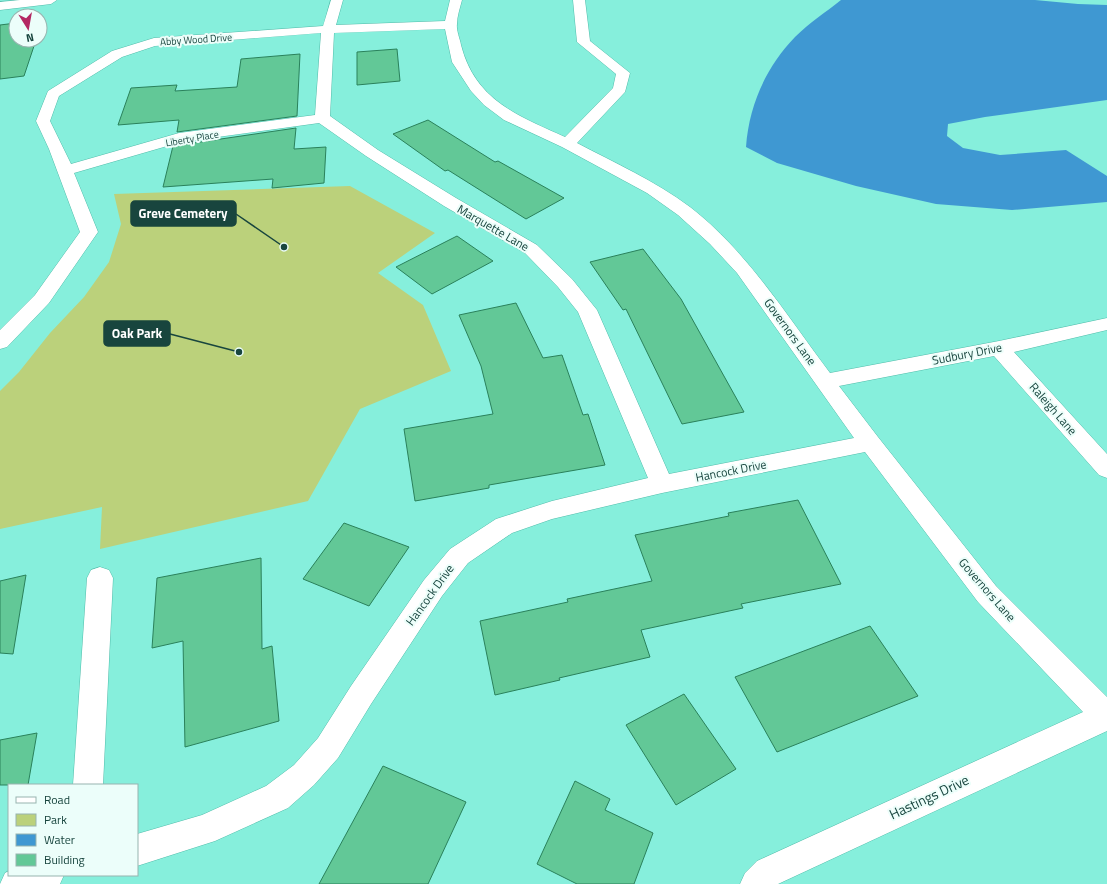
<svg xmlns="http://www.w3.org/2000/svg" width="1107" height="884" font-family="'Titillium Web',sans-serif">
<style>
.green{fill:#bbd17b}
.water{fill:#3f98d2}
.building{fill:#62c897;stroke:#2a815b}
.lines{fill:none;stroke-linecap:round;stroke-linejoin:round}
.minor-casing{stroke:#51bcaa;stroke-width:1}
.minor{fill:#fff;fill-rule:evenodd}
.labels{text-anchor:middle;stroke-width:4;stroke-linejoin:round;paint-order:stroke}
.far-street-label{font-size:10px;fill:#18453e;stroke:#ecfefa}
.street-label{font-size:12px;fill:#18453e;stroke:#ecfefa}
.near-street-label{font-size:14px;fill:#18453e;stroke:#ecfefa}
.leader{fill:none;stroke:#18453e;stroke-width:1.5}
.callout-dot{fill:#18453e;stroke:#ecfefa;stroke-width:1.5}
.callout{fill:#18453e;stroke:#18453e;stroke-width:1.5}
.callout-label{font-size:13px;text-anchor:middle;font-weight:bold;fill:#fff}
</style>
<rect width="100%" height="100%" fill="#86efdc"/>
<path class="green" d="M350,186L435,233L378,273L423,305L451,371L360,409L308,501L100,549L102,507L0,529V391L19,372L50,333L84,297L109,262L121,224L114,194Z"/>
<path class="water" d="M841,0H1035L1078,4L1107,5V100L985,117L948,124L947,136L963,148L1000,155L1066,150L1107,176V202L1012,210L936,204L856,186L777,163L746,147C749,105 766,67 795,37C809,23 826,12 841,0Z"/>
<path class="building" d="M16,23V40H36L24,76L0,79V25Z
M397,49L400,81L357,85V52Z
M300,54L297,116L177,132L179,120L118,125L131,88L177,85L175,91L237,87L241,59Z
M428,120L495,162L498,161L564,198L526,219L448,170L445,171L393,134Z
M296,128L294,149L326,147L324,183L272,188L273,179L163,187L173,146Z
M457,236L493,261L432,294L396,267Z
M643,249L681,299L744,412L682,424L626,309L623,310L590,262Z
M516,303L543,358L562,355L583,415L588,414L605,465L489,485V488L415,501L404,429L493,414L481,366L459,315Z
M798,500L841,584L741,604L743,608L641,630L650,657L559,678L560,680L495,695L480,621L568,602L567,599L652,581L635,535L729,516L728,513Z
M344,523L409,547L369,606L303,579Z
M261,558L262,649L272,646L279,721L185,747L183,641L152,648L157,578Z
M26,575L13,654L0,653V581Z
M870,626L918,696L777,752L735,677Z
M684,694L736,769L676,805L626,725Z
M37,733L28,785H0V740Z
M383,766L466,802L428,884H319Z
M575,781L610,799L605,810L653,833L634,884H577L537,864Z"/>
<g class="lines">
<defs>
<path id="minor" d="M20,0H57L51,4L0,10V2Z
M331,0H343L336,25L445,21L450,0H462C460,8 457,16 457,24C456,30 460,39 461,45C475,100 518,116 565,137L613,88L616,74L577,42L573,0H585L590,41L630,73L625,92L577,143C615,163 655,181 690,207C747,251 787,316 830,373L999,341L1107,318V330L1014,352L1107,454V478L1099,475L994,356L839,386L878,437L996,586L1107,697V731L778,884H740L745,873L757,861L1083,712L978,602L865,452L662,493L552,519L512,533L468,563L442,596L371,704L338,758L314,785L288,808L215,841L137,866V834L202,815L266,786L294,765L318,738L351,686L424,580L450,549L496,519L552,501L648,478L578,312L558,287L525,253L444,206L366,156L319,123L181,142L74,173L98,232L49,303L7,347L0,349V330L35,295L80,232L49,149L36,121L48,91L112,51L154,38L323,26ZM445,29L452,62L471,91L484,105L504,120L562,147L647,193L678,215L710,244L737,273L854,438L669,474L597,310L572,279L537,245L456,198L378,150L330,116L334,33ZM321,33L315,115L179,133L71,164L50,121L59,96L122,57L155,46Z
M100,567L109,570L113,578L103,785H73L87,578L91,570Z
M9,871V875H64L60,884H0L5,873Z"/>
</defs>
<use href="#minor" class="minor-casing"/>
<use href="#minor" class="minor"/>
</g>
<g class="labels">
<g class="far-street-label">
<text transform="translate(196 39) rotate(-4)" y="4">Abby Wood Drive</text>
<text transform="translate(192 138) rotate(-10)" y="4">Liberty Place</text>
</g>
<g class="street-label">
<text transform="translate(493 228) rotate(30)" y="4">Marquette Lane</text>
<text transform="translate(790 332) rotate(54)" y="4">Governors Lane</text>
<text transform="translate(967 354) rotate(-11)" y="4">Sudbury Drive</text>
<text transform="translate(1053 409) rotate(49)" y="4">Raleigh Lane</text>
<text transform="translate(731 471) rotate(-11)" y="4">Hancock Drive</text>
<text transform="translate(987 590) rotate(49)" y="4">Governors Lane</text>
<text transform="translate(430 595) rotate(-54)" y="4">Hancock Drive</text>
</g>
<g class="near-street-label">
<text transform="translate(929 797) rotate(-25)" y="5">Hastings Drive</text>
</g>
</g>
<path class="leader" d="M284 247L236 214M239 352L170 334"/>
<g class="callout-dot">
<circle cx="284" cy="247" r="4"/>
<circle cx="239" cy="352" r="4"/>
</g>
<g class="callout">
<rect x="131" y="201" width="105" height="25" rx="4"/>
<rect x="104" y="321" width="66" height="25" rx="4"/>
</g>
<g class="callout-label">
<text x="183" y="218">Greve Cemetery</text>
<text x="137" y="338">Oak Park</text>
</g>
<rect x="8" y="784" width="130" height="92" fill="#ecfefa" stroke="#97b4af"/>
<rect x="16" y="797" width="20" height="6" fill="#ffffff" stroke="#97b4af"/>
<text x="44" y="804" font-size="12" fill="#18453e">Road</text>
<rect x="16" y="814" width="20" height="12" fill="#bbd17b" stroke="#97b4af"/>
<text x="44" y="824" font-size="12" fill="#18453e">Park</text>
<rect x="16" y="834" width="20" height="12" fill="#3f98d2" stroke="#97b4af"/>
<text x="44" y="844" font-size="12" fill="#18453e">Water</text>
<rect x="16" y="854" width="20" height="12" fill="#62c897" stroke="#97b4af"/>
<text x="44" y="864" font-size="12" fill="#18453e">Building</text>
<g transform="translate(28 28) rotate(169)"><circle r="19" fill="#ecfefa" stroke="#97b4af"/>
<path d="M0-3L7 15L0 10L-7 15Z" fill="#b42863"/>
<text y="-6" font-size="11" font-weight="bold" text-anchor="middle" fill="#18453e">N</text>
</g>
</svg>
